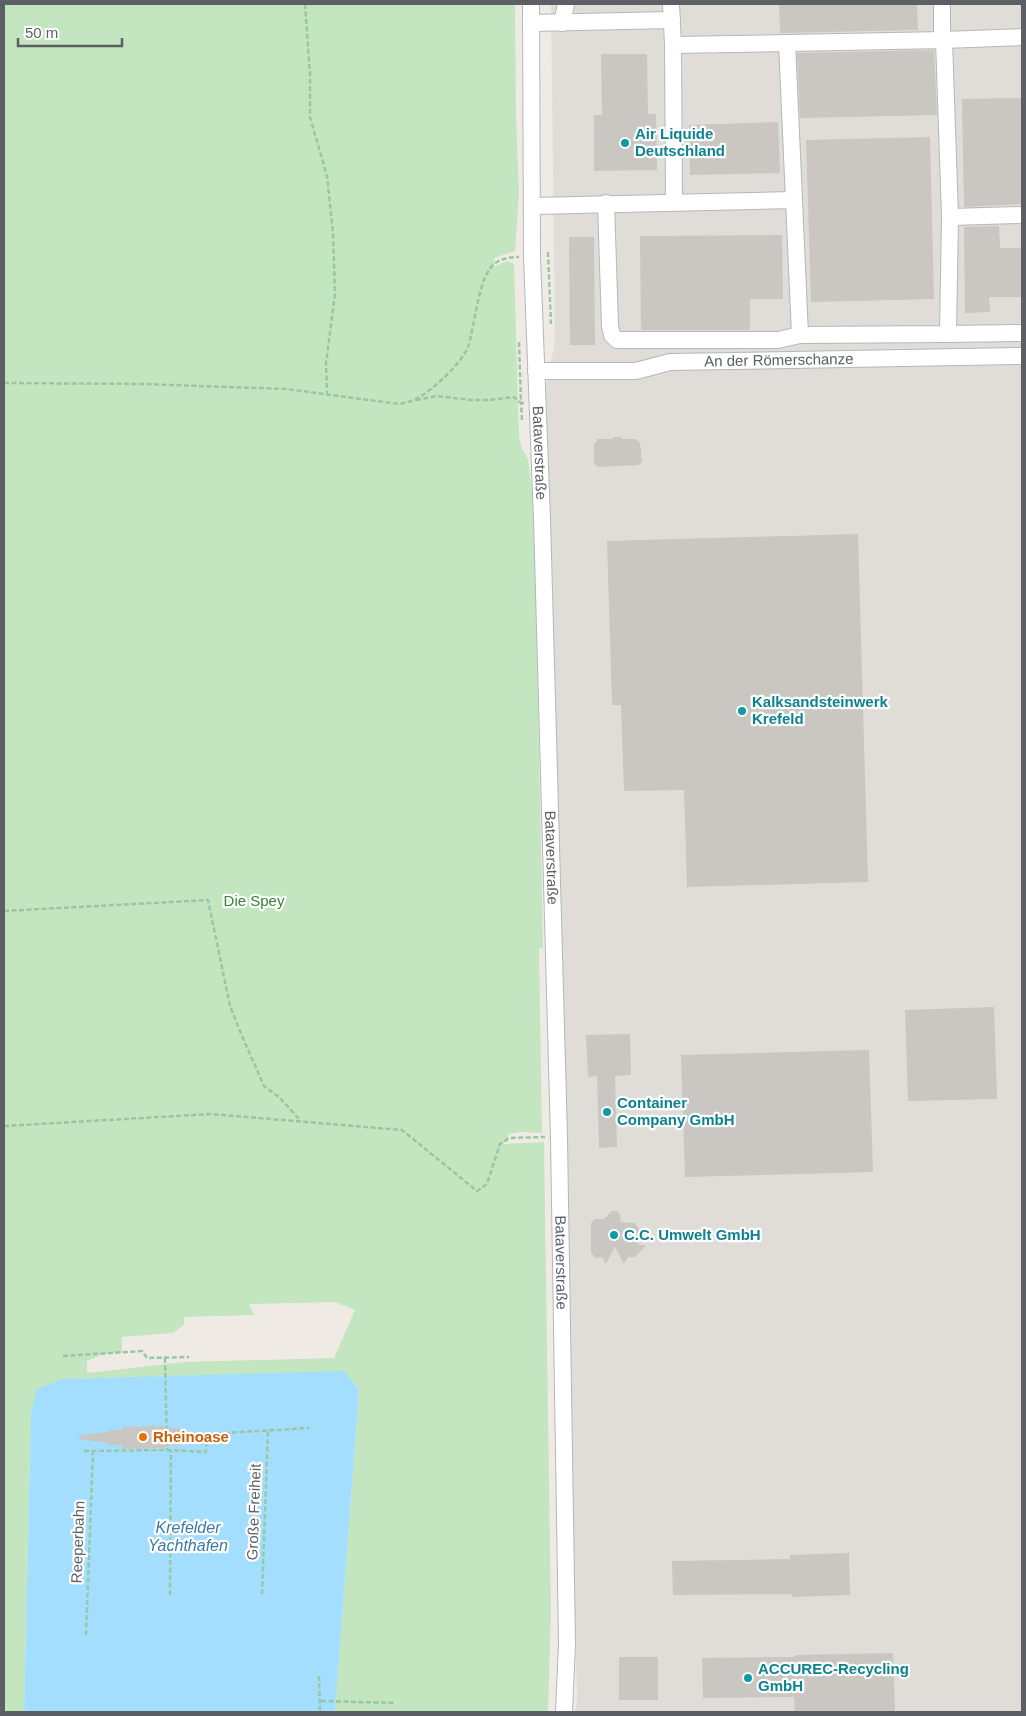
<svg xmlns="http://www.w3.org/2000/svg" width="1026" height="1716" font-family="Arial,sans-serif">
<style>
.industrial{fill:#e0ddd8}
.green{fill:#c3e6c0;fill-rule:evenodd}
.water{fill:#a3deff}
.building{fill:#cac6c1}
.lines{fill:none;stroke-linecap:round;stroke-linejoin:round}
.minor-casing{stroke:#b4b7bb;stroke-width:18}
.path{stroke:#99c7a3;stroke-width:2.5;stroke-dasharray:5 2.5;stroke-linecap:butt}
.minor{stroke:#fff;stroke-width:16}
.culture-dot{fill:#0f9aa8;stroke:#fff;stroke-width:2}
.food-dot{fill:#e8710a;stroke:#fff;stroke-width:2}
.labels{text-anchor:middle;stroke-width:4.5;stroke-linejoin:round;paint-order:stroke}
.culture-label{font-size:15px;font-weight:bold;fill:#0d838f;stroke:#fff;text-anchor:start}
.street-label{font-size:15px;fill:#5c6065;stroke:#fff}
.park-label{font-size:15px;fill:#368434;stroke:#fff}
.food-label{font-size:15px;font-weight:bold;fill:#c56008;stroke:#fff;text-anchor:start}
.water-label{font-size:16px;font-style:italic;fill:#3d7aa9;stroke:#fff}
</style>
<rect width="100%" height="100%" fill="#efebe4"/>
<path class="industrial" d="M551,4H1022V1712H575L577,1700L546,384L555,343Z"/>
<path class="green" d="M4,4H515L516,116L519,193L515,251L494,258V267L506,261L514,264L519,437L522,449L528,459L534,507L543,948L539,949L542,1133L521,1132L508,1134V1142H504V1144L544,1142L551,1613L548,1712H335L359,1390L344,1372L62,1379L31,1413L24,1712H4ZM335,1302L355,1310L334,1358L184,1362L87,1373V1361L104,1354L122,1353V1337L173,1333L184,1325V1317L254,1315L249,1304Z"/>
<path class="water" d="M344,1371L359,1390L335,1712H24L31,1413L37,1389L62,1379Z"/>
<path class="building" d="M779,4H917L918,30L780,33Z
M934,50L937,115L800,118L797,53Z
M601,54H647L648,114H656L657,170L594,171V115H602Z
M1022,98V204L964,207L962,99Z
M778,122L780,173L690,175L689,125Z
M930,137L934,299L811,302L806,140Z
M999,226L1000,248H1022V297H989L990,312L965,313L964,227Z
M782,235L783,299H750V330H641L640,236Z
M569,237H594L595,345H570Z
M614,437H621L622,439H636L640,443L642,462L638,465L598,467L594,463V444L598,439H612Z
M858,534L868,882L687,887L684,790L624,791L621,705H612L607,541Z
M994,1007L997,1099L908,1101L905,1010Z
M630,1034L631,1075L615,1076L617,1147L599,1148L597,1076L588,1077L586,1035Z
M869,1050L873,1172L685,1177L681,1055Z
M612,1211H617L620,1215L621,1222L634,1223L639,1228V1245H646L635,1257H628L624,1264L615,1247L606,1264L602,1257L596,1258L591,1253V1223L595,1219H604Z
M164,1426V1428H180V1431H189V1442L180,1443V1445L165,1446V1448L122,1449V1445H109V1443L79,1439V1435L109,1432V1430H122V1427Z
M849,1553L850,1595L792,1597L791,1594L673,1595L672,1561L790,1559V1555Z
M893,1653L895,1712H795L794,1697L703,1698L702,1658L793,1657L797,1655Z
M619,1657H658V1700H619Z"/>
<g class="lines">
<defs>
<g id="minor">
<path id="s1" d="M531,4L532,257L542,519L559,1137L567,1644L564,1712"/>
<path d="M671,4L673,45"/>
<path d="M942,4V32L944,40L1022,37"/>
<path d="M531,23L672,20"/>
<path d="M562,23L566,4"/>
<path d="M787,43L944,40L950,217L948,334L800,335L794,200"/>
<path d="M606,203L610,326L612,335L617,340H778L800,335"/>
<path d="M533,206L794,200L787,43L673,45L674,202"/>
<path d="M950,217L1022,215"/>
<path d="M948,334L1022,333"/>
<path id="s2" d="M536,371H636L670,362L1022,356"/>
</g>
</defs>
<use href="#minor" class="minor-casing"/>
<path class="path" d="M305,4L310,74V117L327,176L333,233L335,294L326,363L327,393
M548,252L551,324
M519,342L521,403H524
M4,383L143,384L286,389L399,404C404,403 409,402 414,400C430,393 462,363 468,347C475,327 478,272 497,262C504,258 511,257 519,257
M416,400L437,396L471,400H490L514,397L521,403L522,421
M4,911L208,900L230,1006L242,1036L264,1086L279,1097L301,1121
M4,1126L211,1114L402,1130L477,1191L487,1184L500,1144L509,1138L545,1137
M63,1356L142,1351L147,1358L189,1357
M165,1358L167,1450
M84,1451L167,1450L206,1452L207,1434L309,1428
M262,1594L268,1430
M170,1595L171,1451
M86,1635L93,1451
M319,1676L320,1712
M321,1701L396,1703"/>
<use href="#minor" class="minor"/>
</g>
<g class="culture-dot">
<circle cx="625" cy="143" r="5"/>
<circle cx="742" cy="711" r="5"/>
<circle cx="607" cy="1112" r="5"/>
<circle cx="614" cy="1235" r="5"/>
<circle cx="748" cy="1678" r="5"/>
</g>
<circle class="food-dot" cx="143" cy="1437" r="5"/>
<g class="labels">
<g class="culture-label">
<text x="635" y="139">Air Liquide<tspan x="635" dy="17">Deutschland</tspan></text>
<text x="752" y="707">Kalksandsteinwerk<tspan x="752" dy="17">Krefeld</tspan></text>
<text x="617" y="1108">Container<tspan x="617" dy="17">Company GmbH</tspan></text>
<text x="624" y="1240">C.C. Umwelt GmbH</text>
<text x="758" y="1674">ACCUREC-Recycling<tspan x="758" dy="17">GmbH</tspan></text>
</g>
<g class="street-label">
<text dy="5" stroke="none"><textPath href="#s2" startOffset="244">An der Römerschanze</textPath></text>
<text dy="5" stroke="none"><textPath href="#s1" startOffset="449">Bataverstraße</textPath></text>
<text dy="5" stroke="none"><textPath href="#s1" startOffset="854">Bataverstraße</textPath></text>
<text dy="5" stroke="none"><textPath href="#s1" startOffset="1259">Bataverstraße</textPath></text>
<text transform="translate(254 1512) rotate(-88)" y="5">Große Freiheit</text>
<text transform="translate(78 1542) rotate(-88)" y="5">Reeperbahn</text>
</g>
<g class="park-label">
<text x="254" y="906">Die Spey</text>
</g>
<g class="food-label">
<text x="153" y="1442">Rheinoase</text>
</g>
<g class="water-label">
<text x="188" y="1533">Krefelder<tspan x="188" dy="18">Yachthafen</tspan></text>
</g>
</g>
<rect width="1026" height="1716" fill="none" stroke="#5c6065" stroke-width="10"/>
<path d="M18 38v8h104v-8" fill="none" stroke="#5c6065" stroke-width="2.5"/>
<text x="25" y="38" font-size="15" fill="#5c6065" stroke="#ffffff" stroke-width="4" paint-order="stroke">50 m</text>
</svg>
